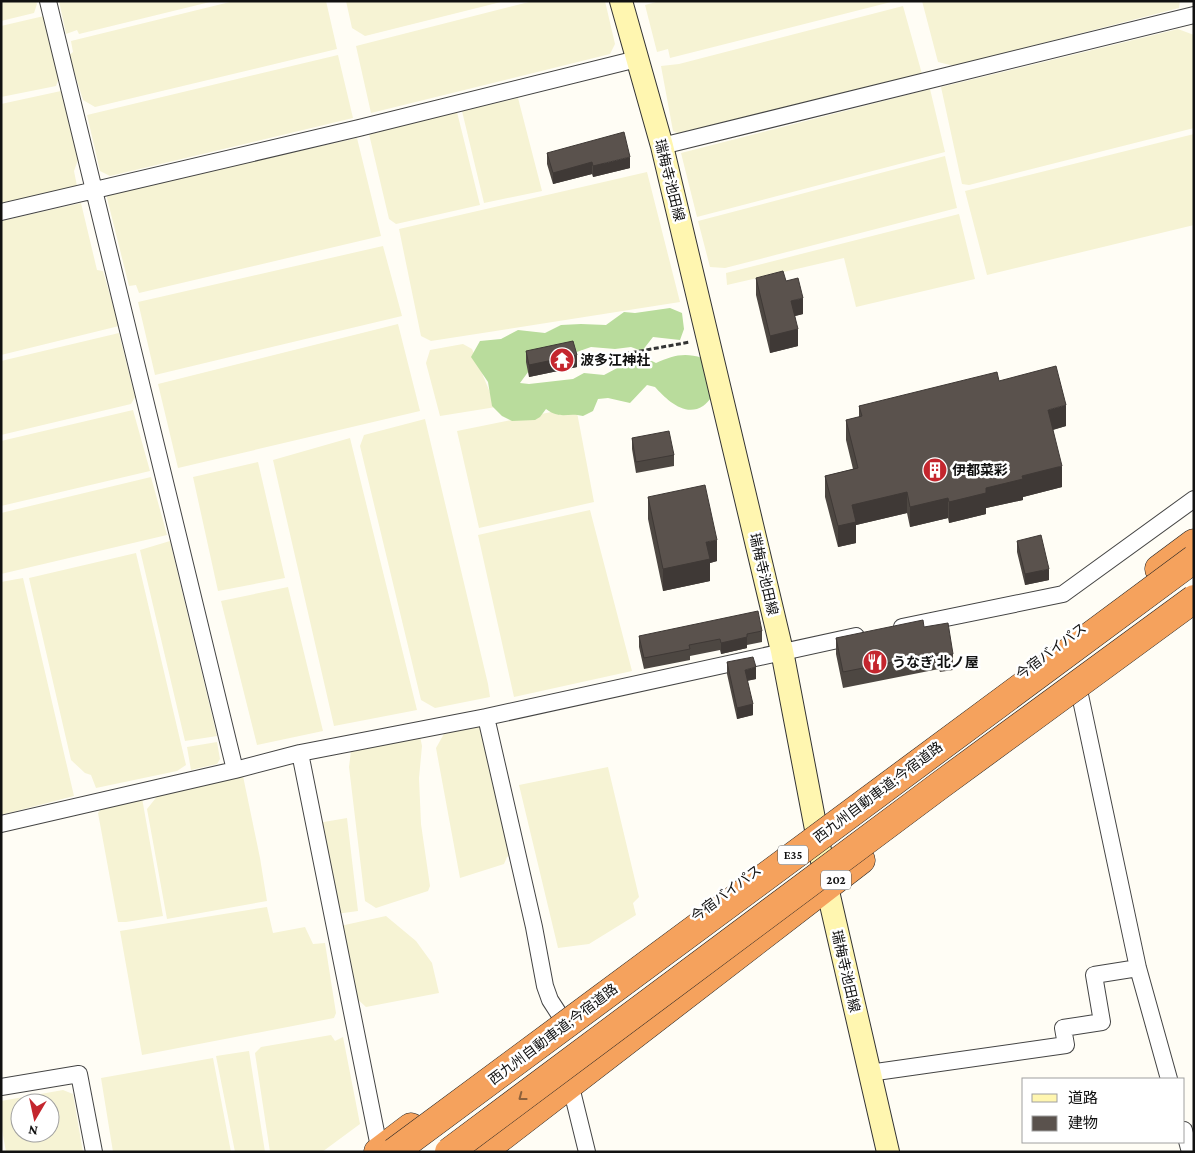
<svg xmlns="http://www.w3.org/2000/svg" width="1195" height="1153" font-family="'Crimson Pro','Noto Sans JP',serif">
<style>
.farmland{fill:#f6f3d4;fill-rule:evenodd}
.forest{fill:#b9dc9c}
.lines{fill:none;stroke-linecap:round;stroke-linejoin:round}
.street-casing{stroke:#444;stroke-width:18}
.secondary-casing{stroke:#333;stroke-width:24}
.highway-casing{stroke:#222;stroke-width:29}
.path{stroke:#333;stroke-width:3;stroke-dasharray:5 2.5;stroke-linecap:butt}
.street{stroke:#fff;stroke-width:16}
.secondary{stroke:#fff6b0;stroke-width:22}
.highway{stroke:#f5a25d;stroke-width:28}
.highway-bridge-casing{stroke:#222;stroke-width:29;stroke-linecap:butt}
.highway-bridge{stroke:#f5a25d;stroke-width:28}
.wall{fill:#4d4742}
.shaded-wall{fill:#3f3936}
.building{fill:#5a524d;stroke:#3f3936}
.oneway{stroke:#8e613b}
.labels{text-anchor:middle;stroke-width:5;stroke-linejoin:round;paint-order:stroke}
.shield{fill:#fff;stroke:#585858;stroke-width:1}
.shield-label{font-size:12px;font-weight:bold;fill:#111}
.street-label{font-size:14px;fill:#111;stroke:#fff}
.poi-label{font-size:14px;font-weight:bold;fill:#111;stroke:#fff;text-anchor:start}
</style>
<rect width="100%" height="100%" fill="#fffdf5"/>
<path class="farmland" d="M1,1H36L37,4L34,13L1,21Z
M59,1H214L79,34L77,30L66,34Z
M234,1H326L337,49L95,107L83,100L69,55L73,52L71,41Z
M346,1H505L365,36L352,28Z
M533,1H605L615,44L610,54L371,113L356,46Z
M660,1H895L670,58L668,49L657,52L645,5Z
M922,1H1180L1179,8L954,66L938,62Z
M903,6L922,74L681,135L673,131L661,66L679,64Z
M44,16L59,78L56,86L1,97V26Z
M1178,29L1194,35V128L969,185L962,184L941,87Z
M338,55L353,118L110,176L100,171L87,115Z
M930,89L945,152L697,217L681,153Z
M61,91L78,160L74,171L77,186L1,203V104Z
M518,98L542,191L484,203L462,111Z
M457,112L480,205L396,224L389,219L369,134Z
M1194,134V225L987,275L965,191Z
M357,138L381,236L139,293L136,285L129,286L106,194Z
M945,156L957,208L725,268L710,267L698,221Z
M647,172L680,302L431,341L421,336L399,229Z
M81,203L97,270L103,271L119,326L1,355V221Z
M959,214L975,279L856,307L844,258L727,285L726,273Z
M383,246L402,316L155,375L138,302Z
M398,324L420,411L178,468L158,384Z
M119,333L135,397L131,404L1,435V361Z
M463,344L472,349L496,407L440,416L426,363L430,350Z
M576,407L594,502L479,528L457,431Z
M133,410L150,471L1,506V441Z
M425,419L488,684L490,697L435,708L421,700L360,446L364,435Z
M350,438L417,710L334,726L273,460Z
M258,462L285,578L218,591L193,477Z
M151,477L167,535L1,574V513Z
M590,510L632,671L514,697L478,535Z
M170,541L217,736L185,741L140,550Z
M136,553L186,765L177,771L96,788L91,775L85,773L71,760L29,578Z
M23,578L74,796L1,815V582Z
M288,587L323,731L257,745L221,601Z
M482,723L513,854L507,857L504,864L460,878L436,748L445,732Z
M420,736L422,746L419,778L421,824L430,886L428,891L376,908L365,901L349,767L351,751Z
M217,742L220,759L217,764L191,770L187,747Z
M608,767L639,897L633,903L636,915L589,944L558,948L519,785Z
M243,776L260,858L267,901L167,919L147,809L159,794Z
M142,798L163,916L126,922H118L98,813L103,807Z
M347,818L358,911L336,914L318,823Z
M267,907L273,933L305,927L313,944L325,943L336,1013L334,1018L142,1055L120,931Z
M386,916L416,941L432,963L439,993L366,1007L354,996L340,926Z
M331,1035L335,1041L343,1037L360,1124L322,1152H270L255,1053L261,1047Z
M249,1051L265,1152H235L216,1056Z
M213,1058L231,1152H113L101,1078Z
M63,1090L73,1094L83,1152H6L1,1124V1101ZM20,1103H50V1133H20Z"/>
<path class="forest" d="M670,308L682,313L684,329L680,340L653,337L642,351L631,347L615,349L591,347L531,368L520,383L529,384L573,379L584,373L604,375L621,366L646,358L656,363C672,356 684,352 702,358L712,397C709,400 706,404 703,406C685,418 666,399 655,387L647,385L630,403L608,398L598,399L593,411L583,416C567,412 561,420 546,409L540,417L535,420L512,421L502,416L492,406L488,382L471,357L480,341L501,339L518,330L545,333L561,325L581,324L606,325L624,312L635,313Z"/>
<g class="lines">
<defs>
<path id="street" d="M48,1L235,770
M662,146L1194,15
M1,212L359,128L637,59
M902,627L1063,594L1194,499
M1080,695L1138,968L1169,1079
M486,717L534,927L545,986L550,1000L561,1017
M300,753L380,1152
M1,824L235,770L300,753L486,717L856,636
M869,1073L1066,1045L1063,1028L1102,1022L1094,975L1138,968
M570,1083L587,1152
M1,1087L79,1074L94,1152
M1184,1130L1190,1152"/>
<path id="secondary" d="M621,1L662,146L782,651L827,887L888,1152"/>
<path id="highway" d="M1159,569L1194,543
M378,1152L411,1127
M482,1152L861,860"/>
</defs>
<use href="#street" class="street-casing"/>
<use href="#secondary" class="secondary-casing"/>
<use href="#highway" class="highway-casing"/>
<path class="path" d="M580,362L690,342"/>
<use href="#street" class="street"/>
<use href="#secondary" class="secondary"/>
<use href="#highway" class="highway"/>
<defs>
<path id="highway-bridge" d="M394,1152L1194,559
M449,1152L939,786L1194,599"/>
</defs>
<use href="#highway-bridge" class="highway-bridge-casing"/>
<use href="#highway-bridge" class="highway-bridge"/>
</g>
<path class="wall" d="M547,153L630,168L593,177L592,174L553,184L547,164Z
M756,278L786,281L803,314L795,316L798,346L770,353L756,295Z
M526,351L577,367L529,377L526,362Z
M999,381L1066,426L1053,430L1062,487L1023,497V500L986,508V514L949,523L948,518L910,527L907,513L856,525V543L838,547L825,497V476L853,469L846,440V420L859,417V406Z
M632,438L674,455V466L636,473L632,449Z
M648,497L717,561L710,563V581L663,591L648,519Z
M1017,541L1049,580L1025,585L1017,552Z
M924,627L953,654V670L940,672L939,669L843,688L836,654V638Z
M762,631V642L747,645V648L721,654L720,650L690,656V660L644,669L639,647V636Z
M727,662L756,679L747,681L753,715L737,719L727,674Z"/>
<path class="shaded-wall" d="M630,157V168L593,177V166Z
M592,162V174L553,184V173Z
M803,298V314L791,317V301Z
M798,329V346L770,353V336Z
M577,355V367L529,377V365Z
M1066,405V426L1048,431V410Z
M1062,466V487L1023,497V500L986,508V514L949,523V502L986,488L1022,476Z
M907,492V513L856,525V543L838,547V526L852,505Z
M948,498V518L910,527V507Z
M717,540V561L710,563V581L663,591V569L706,542Z
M1049,569V580L1025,585V574Z
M747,637V648L721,654V643Z
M756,667V679L745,681V670Z
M753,704V715L737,719V708Z"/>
<path class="building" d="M624,132L630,157L593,166L592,162L553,173L547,153Z
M783,271L786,281L798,278L803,298L791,301L798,329L770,336L756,278Z
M573,341L577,355L529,365L526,351Z
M1056,366L1066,405L1048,410L1062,466L1022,476L1023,479L986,488V493L949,502L948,498L910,507L907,492L852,505L856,522L838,526L825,476L858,468L846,420L862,416L859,406L997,372L999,381Z
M669,431L674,455L636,462L632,438Z
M705,485L717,540L706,542L710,559L663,569L648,497Z
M1041,535L1049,569L1025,574L1017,541Z
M758,611L762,631L747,634V637L721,643L720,639L689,645L690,649L644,658L639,636Z
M923,620L924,627L948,623L953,654L940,656L939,653L843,672L836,638Z
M753,657L756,667L745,670L753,704L737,708L727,662Z"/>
<defs><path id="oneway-chevron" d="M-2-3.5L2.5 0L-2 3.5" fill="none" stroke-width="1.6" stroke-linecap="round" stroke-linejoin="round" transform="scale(1.25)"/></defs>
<use class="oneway" href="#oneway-chevron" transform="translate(522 1097) rotate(143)"/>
<defs>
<symbol id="temple-disc" viewBox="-11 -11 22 22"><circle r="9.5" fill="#c4262e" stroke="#fff"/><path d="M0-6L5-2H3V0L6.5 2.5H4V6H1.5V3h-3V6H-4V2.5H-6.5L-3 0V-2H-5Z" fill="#fff"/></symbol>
<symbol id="building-disc" viewBox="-11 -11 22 22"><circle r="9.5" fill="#c4262e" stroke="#fff"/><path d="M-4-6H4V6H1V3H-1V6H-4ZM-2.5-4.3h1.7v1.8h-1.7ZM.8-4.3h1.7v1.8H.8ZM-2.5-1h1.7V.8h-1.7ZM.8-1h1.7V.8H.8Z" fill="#fff"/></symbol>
<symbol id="restaurant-disc" viewBox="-11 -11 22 22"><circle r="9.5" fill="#c4262e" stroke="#fff"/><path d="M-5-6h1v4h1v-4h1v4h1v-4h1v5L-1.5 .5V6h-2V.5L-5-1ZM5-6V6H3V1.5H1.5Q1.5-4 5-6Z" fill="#fff"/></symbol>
</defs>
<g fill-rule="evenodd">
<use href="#temple-disc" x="548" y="346" width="28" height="28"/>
<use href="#building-disc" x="921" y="456" width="28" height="28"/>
<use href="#restaurant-disc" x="861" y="648" width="28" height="28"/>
</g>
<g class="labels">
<g class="shield">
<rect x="778" y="845.5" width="30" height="19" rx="4"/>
<rect x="821" y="870.5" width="30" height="19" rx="4"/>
</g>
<g class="shield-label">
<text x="793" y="859">E35</text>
<text x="836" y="884">202</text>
</g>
<g class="street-label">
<text transform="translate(670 180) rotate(76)" y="5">瑞梅寺池田線</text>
<text transform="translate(764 574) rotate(77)" y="5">瑞梅寺池田線</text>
<text transform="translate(1051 651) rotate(-37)" y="5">今宿バイパス</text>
<text transform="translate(878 792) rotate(-37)" y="5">西九州自動車道;今宿道路</text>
<text transform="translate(726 893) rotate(-37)" y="5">今宿バイパス</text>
<text transform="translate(846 971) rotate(77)" y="5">瑞梅寺池田線</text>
<text transform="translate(553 1034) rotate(-37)" y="5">西九州自動車道;今宿道路</text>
</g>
<g class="poi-label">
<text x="580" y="365">波多江神社</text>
<text x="952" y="475">伊都菜彩</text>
<text x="892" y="667">うなぎ 北ノ屋</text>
</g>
</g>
<rect width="1195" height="1153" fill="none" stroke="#111111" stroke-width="5"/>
<rect x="1022" y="1078" width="162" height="65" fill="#ffffff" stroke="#a0a0a0"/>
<rect x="1032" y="1094" width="25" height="8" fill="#fff6b0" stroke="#a0a0a0"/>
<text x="1068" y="1103" font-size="15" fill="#111111">道路</text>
<rect x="1032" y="1116" width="25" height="15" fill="#5a524d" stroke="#a0a0a0"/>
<text x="1068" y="1128" font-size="15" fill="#111111">建物</text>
<g transform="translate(35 1118) rotate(189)"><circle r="24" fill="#ffffff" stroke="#a0a0a0"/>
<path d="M0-4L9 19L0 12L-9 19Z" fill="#c4262e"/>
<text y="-8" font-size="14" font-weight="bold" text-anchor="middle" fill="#111111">N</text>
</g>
</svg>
